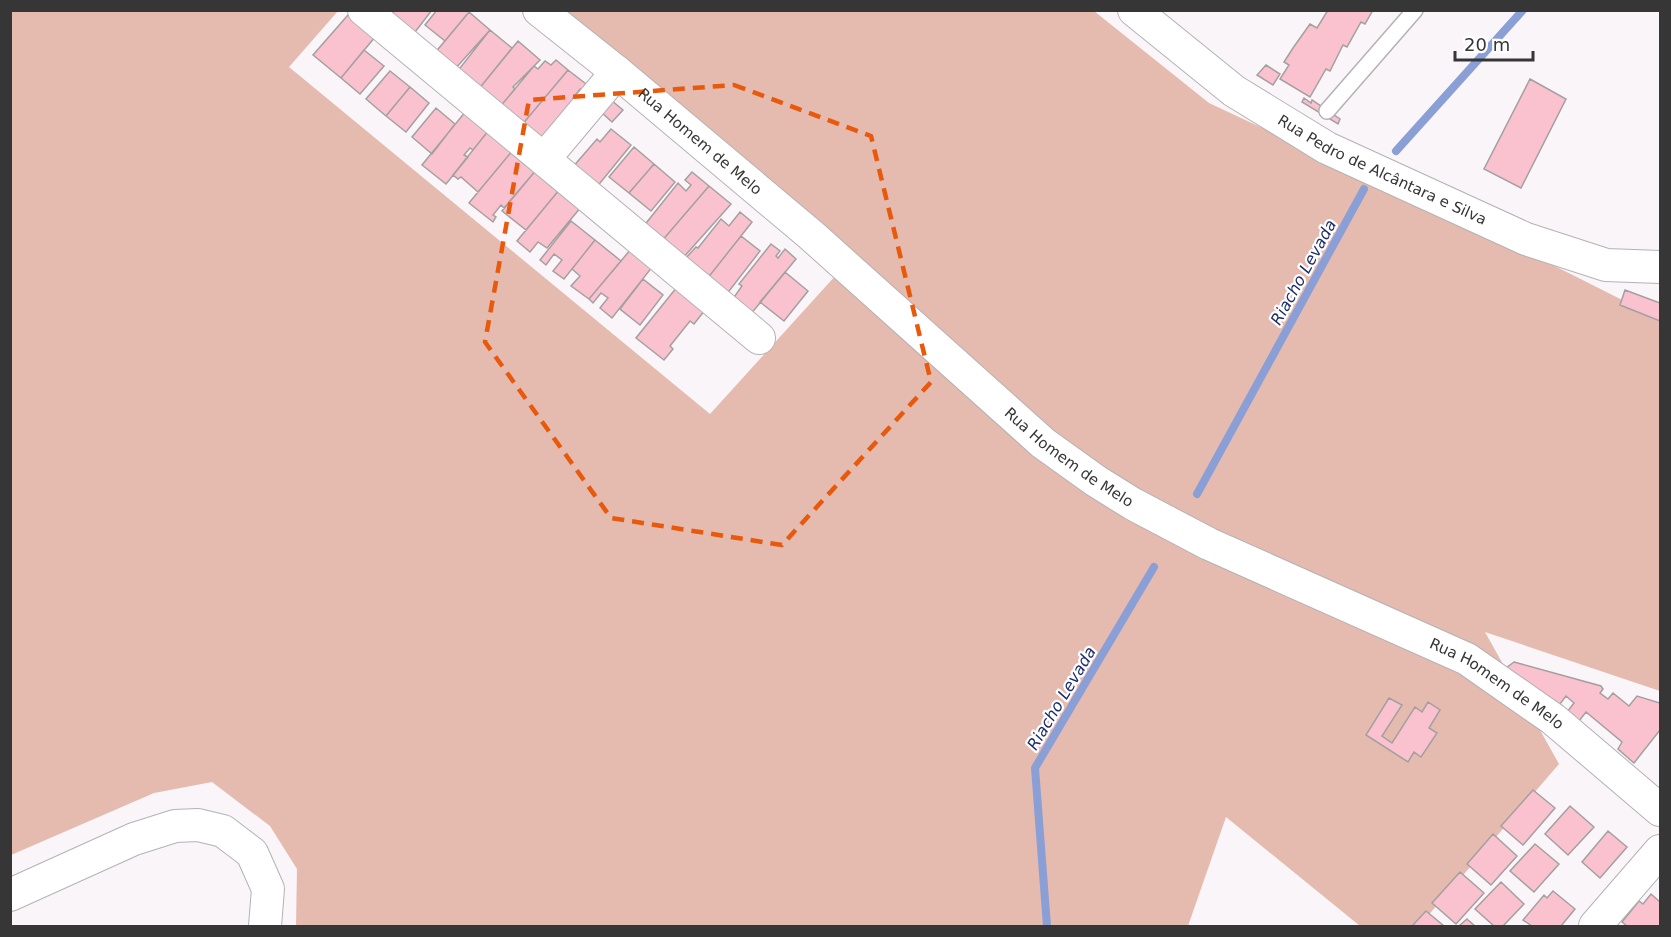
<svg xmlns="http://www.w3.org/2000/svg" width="1671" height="937" font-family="'DejaVu Sans',sans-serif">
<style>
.green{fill:#e5baaf}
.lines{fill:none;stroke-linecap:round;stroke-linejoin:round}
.stream{stroke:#8a9fd6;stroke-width:8}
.building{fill:#fac2ce;stroke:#a49fa0;stroke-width:1.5}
.lane-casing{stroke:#b5b2b5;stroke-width:18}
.street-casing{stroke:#b5b2b5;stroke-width:34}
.lane{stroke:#fff;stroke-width:15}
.street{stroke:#fff;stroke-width:32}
.marked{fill:none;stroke:#e8590c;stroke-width:4.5;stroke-dasharray:12 8;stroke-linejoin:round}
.labels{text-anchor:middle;stroke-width:4.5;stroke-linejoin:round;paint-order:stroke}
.street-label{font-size:15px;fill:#373637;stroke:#fff}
.water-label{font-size:16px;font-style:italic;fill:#1c2d6d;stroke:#fff}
</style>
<rect width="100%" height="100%" fill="#f9f5f9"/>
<path class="green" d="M11,11H338L289,67L710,414L837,274L559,11H1094L1209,103L1521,249L1660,319V691L1485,632L1559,764L1419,926H1360L1226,817L1188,926H296L297,869L270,826L212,782L154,793L11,855Z"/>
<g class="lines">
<path class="stream" d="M1396,151L1523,10
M1197,494L1364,189
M1047,926L1035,768L1154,567"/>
</g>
<path class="building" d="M395,10H432L412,36L389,17Z
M437,10H467L469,12L445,41L425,25Z
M1328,10H1373L1365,24L1361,22L1347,47L1343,45L1330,71L1326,69L1310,97L1280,79L1289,65L1284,62L1293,48L1310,24L1317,28Z
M469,12L490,30L454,70L434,54Z
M348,15L375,37L341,78L313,55Z
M490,30L512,48L478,90L456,73Z
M518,41L540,60L513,87L515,89L499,108L478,90Z
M364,50L384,66L360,94L341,78Z
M556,60L568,70L521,126L499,108L534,66L538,69L545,61L551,65Z
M1266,65L1280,74L1273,85L1257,75Z
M568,70L590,87L585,93L580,89L573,98L576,101L539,141L521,126Z
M390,71L410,87L386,116L366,99Z
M1530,79L1566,99L1521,188L1484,169Z
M410,87L429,103L406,132L386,116Z
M1304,98L1311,103L1312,100L1340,119L1338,124L1302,102Z
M611,100L623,110L612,122L601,112Z
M436,108L455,124L432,154L412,137Z
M466,111L489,130L473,150L470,148L464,155L468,157L446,184L422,165Z
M611,129L631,145L596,188L572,168L597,139L600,142Z
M489,130L513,150L478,192L461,177L458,179L453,175Z
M634,147L654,164L629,193L609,177Z
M513,150L537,169L504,208L501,205L493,215L496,217L493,222L469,203Z
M654,164L675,182L651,211L629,193Z
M537,169L560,189L526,230L502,211Z
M692,172L709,186L661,242L643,227L678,183L686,191L691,185L685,180Z
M709,186L731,204L682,259L661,242Z
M560,189L581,207L547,248L538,242L530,252L517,241Z
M740,212L752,222L707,279L684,260L696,247L698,248L721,219L729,226Z
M571,221L595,240L564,279L553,271L562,260L554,254L546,265L540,260Z
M741,236L760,251L726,295L707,279Z
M595,240L621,261L589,299L571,286L580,276L572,269Z
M771,244L780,251L776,256L778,258L785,249L796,259L750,315L732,300L742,286L739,284Z
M631,249L653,266L612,318L600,308L608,298L601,293L593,303L589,299Z
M785,272L808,291L784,321L760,302Z
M643,279L663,295L640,325L620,309Z
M677,287L705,310L694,324L690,321L670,346L673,349L664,360L636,338Z
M1625,290L1660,303V321L1620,305Z
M1514,662L1601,686L1603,689L1600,693L1608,699L1613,693L1629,706L1637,696L1660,703V730L1634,763L1618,749L1622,742L1586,712L1579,721L1567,712L1574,703L1566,696L1557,708L1506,668Z
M1389,698L1402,705L1382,736L1392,743L1415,707L1422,712L1428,702L1440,710L1429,728L1437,733L1421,757L1414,752L1408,762L1366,735Z
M1533,790L1555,808L1523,845L1501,826Z
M1570,806L1594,827L1568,855L1545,834Z
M1608,831L1627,847L1600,878L1582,862Z
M1493,834L1517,856L1491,885L1467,864Z
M1535,844L1559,864L1534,892L1510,871Z
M1460,872L1484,893L1456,924L1432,903Z
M1501,882L1524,904L1503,926H1494L1475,909Z
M1553,891L1575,909L1561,926H1532L1523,920L1544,895L1547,898Z
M1651,894L1660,902V926H1627L1622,922L1639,901L1643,904Z
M1426,911L1444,926H1412Z
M1467,919L1468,920L1475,926H1459Z"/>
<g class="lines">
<defs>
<path id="lane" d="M1327,111L1415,10"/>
<g id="street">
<path d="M364,10L759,338"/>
<path id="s1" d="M539,10L617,72L811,235L1043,443L1096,481L1133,504L1209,544L1467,659L1553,719L1660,810"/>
<path id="s2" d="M1134,10L1234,91L1327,148L1526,239L1606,265L1660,267"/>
<path d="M544,159L617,72"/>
<path d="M10,895L134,839L175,826L198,825L223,831L252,853L268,889L265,926"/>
<path d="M1595,926L1660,851"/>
</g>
</defs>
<use href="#lane" class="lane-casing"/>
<use href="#street" class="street-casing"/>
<use href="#lane" class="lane"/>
<use href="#street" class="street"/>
</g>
<path class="marked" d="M734,85L871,136L931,382L782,545L611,518L485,342L529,100Z"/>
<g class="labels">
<g class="street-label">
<text dy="5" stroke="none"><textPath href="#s1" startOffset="208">Rua Homem de Melo</textPath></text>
<text dy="5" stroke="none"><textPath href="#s2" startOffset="297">Rua Pedro de Alcântara e Silva</textPath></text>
<text dy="5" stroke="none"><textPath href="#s1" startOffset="694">Rua Homem de Melo</textPath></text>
<text dy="5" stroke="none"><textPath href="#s1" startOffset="1180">Rua Homem de Melo</textPath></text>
</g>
<g class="water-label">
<text transform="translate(1303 272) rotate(-61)" y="6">Riacho Levada</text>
<text transform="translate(1061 698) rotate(-59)" y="6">Riacho Levada</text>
</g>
</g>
<rect width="1671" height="937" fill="none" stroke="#373637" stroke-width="24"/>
<path d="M1455 51v9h78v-9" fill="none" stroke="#373637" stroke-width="3"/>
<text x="1464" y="51" font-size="18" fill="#373637" stroke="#ffffff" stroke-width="4.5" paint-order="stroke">20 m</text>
</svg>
